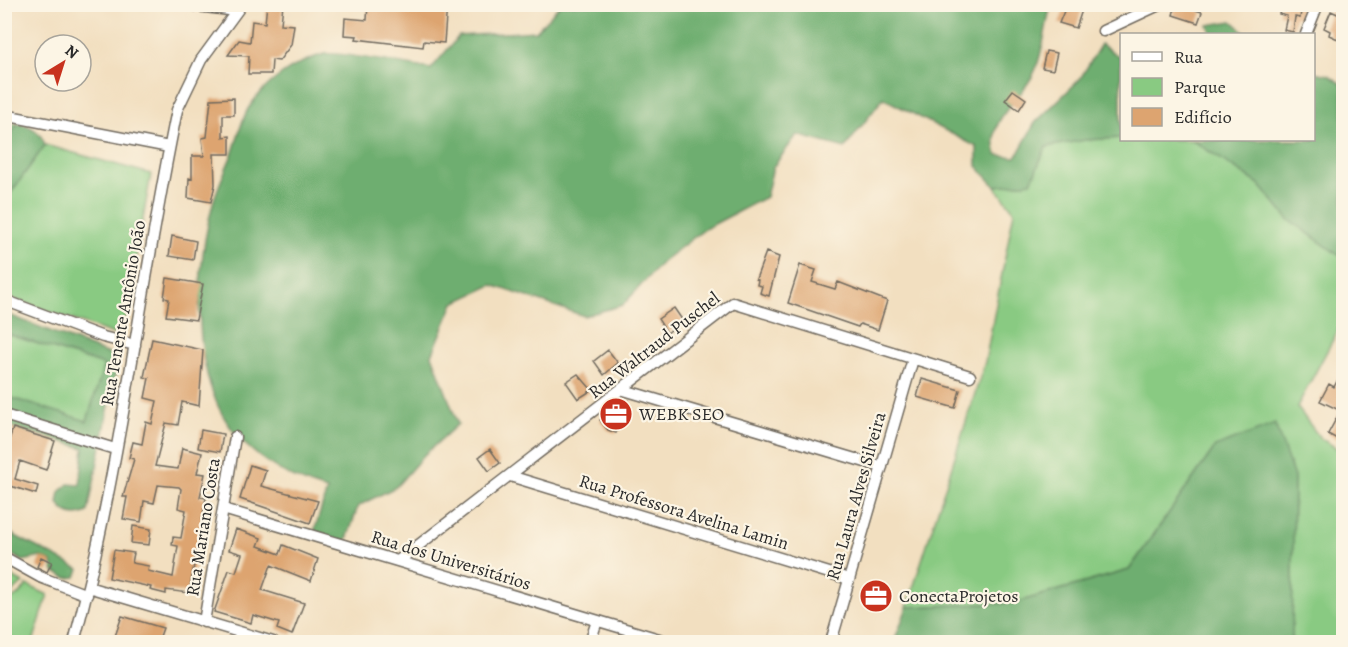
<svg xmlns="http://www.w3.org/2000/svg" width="1348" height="647" font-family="Alegreya,serif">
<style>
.green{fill:#89ca82;stroke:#5a7a56;stroke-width:1.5}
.forest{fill:#6eae70;stroke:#4c6c4e;stroke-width:1.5}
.building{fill:#dda470}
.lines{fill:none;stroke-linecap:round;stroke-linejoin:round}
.minor-casing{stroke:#716a5f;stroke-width:13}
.minor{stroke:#fff;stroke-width:10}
.labels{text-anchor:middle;stroke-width:4.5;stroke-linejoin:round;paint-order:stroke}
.street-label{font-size:18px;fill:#2b2b2b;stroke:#fcf5e5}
.poi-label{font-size:18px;fill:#2b2b2b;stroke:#fcf5e5;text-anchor:start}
</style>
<rect width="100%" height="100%" fill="#fcf5e5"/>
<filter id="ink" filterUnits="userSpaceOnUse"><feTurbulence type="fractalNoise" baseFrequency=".0167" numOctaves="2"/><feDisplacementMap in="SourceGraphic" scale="12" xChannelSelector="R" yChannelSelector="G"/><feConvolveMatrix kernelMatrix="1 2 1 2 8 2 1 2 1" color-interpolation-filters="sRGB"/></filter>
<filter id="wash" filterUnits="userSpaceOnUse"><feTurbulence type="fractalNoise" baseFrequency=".008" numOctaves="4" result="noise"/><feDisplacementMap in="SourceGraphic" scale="24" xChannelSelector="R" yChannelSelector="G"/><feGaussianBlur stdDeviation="1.35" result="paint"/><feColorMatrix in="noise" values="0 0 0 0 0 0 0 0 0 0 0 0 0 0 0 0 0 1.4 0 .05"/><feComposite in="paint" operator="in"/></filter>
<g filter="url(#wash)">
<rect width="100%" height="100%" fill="#f2dfc0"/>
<path class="green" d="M5,122L17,124L5,144Z
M1121,138L1192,140L1259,184L1288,219L1343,258V321L1297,407L1320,438L1343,452V642H1292L1294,477L1215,447L1129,570L1014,603L907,607L985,362L1014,211L995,186L1031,182L1046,147L1085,140Z
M45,145L151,174L122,337L5,296V201Z
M4,333L104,365L87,422L5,396Z
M5,573L23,583L5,599H4Z
M27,585L48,595L33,642H5V603L20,594Z"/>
<path class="forest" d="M560,5H1049L1050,9C1045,29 1043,54 1034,73C1020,103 985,117 997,155L1016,157L1035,123L1080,79L1101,44L1121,58V138L1085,140L1046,147L1031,182L995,186L977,166V147L883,98L845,148L797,135L773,167L766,197L705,229L663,261L623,305L584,316L492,285L454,303L432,355L458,424L423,456L396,487L358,506L346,542L314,532L327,490C284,478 239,450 219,408C191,349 197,264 213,203C218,186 226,169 233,152C238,138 241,121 248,109C265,82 294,63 324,54C335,51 414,66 431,69L459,36L536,31Z
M1232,21L1247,34H1212L1208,25Z
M1314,72L1329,75L1343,85V258L1288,219L1259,184L1192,140H1314Z
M17,124C30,124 41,132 45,145L5,201V144Z
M4,313L111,355L118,360L88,512C75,518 65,515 58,503L60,492L68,484L80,485L84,448L5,425V396L87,421L104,365L5,333Z
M1275,424L1294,477L1292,642H894L907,607L1014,603L1129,570L1215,447Z
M4,530L79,569L76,577L67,578L54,572L52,562L41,557L23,561L5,551Z"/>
<g id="blocks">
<path class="building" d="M267,4H283L281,24L294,25L291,45L279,61L272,60L271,74H248L249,56L228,55L239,40L250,42L252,21L265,23Z
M368,4H447L444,43L424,41L423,47L356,39L357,36L344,35L345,18L367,20Z
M1067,4H1084L1076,28L1059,23Z
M1176,4L1202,12L1198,23L1173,15Z
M1281,4H1302L1300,18L1295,17L1293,32L1284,30L1287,16L1279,14Z
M1331,11L1344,17V32L1340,40L1329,35L1330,31L1324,28Z
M1046,51L1057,53L1053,70L1042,68Z
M1013,90L1026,99L1019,110L1005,100Z
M234,98V115H223V137L230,136V154H214L215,185L211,202L188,198L189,178L192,179V156H204L202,138L207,137L211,99Z
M172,236L196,241L193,260L169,256Z
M766,252L779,257L769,296L760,293L762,286L757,285L758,280L756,279Z
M800,265L816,270L812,282L835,289L838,282L887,301L878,330L860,324L858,327L788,303Z
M167,278L203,284L196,320L166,316L169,299L164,298Z
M674,308L683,321L667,333L658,319Z
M152,339L203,350L199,406L182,402L178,425L166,423L155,466L178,469L182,448L202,453L197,473L205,474L200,497L206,498L189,593L166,590V594L150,590L151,587L109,578L114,550L134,553L132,563L149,566L148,571L173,577L178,546L172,545L173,537L181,538L186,510L178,508L181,489L179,487L158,485L154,503L144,501L141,522L123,519L127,497H123L134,459L129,458L133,442L142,444L146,422L152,424L157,401L145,398L149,378L144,377Z
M608,350L618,363L604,375L594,361Z
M1344,368V402L1339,410L1320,401L1329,384L1334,387Z
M578,374L592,390L578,399L566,382Z
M922,379L960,390L955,408L917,397Z
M628,401L616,433L608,430L600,420Z
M1344,404V439L1339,436L1337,439L1328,434Z
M13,428L55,441L46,470L20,461L15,479L38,486L36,494L4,484V455Z
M201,430L223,434L220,452L198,448Z
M490,449L500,463L489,471L479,457Z
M250,465L266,470L261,486L318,501L310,523L240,499Z
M133,526L151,529L149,545L131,543Z
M236,529L261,538L258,546L280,554L283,545L318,559L311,581L271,565L262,590L304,603L292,635L277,629L279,623L253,615L251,623L214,612L229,570L236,572L242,554L229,550Z
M41,557L52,562L47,572L37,567Z
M122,616L163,628L158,642H113Z"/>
</g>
</g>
<g filter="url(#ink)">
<use href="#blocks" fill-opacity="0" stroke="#716a5f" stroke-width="1.5"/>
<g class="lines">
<defs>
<path id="minor" d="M181,4L237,11
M1103,31L1161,4
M1306,34L1318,4
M4,115L169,147
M4,300L103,337L135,345
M624,390L882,467
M4,415L115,449
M510,476L849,579
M223,509L669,642
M4,557L40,577L87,595
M398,561L733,303L970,376
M88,587L273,642
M204,622L235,437
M74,642C121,468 140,287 177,110L201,60L242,4
M590,642L597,621
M831,642L913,359"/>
</defs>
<use href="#minor" class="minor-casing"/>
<use href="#minor" class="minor"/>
</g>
</g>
<defs>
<symbol id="office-disc" viewBox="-11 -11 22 22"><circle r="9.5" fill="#c8321e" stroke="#fcf5e5"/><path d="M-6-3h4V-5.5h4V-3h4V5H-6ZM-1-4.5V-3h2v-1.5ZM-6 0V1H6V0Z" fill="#fff"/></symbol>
</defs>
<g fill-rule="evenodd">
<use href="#office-disc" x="597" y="395" width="38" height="38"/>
<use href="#office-disc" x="857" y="577" width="38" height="38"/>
</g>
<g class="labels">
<g class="street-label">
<text transform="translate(123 313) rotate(-80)" y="6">Rua Tenente Antônio João</text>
<text transform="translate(654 345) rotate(-38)" y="6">Rua Waltraud Puschel</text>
<text transform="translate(856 496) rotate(-74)" y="6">Rua Laura Alves Silveira</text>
<text transform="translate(684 512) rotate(17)" y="6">Rua Professora Avelina Lamin</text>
<text transform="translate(203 527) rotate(-81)" y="6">Rua Mariano Costa</text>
<text transform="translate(451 560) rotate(17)" y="6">Rua dos Universitários</text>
</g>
<g class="poi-label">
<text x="639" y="420">WEBK SEO</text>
<text x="899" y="602">ConectaProjetos</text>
</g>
</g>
<rect width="1348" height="647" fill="none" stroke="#fcf5e5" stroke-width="24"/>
<rect x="1120" y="33" width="195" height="108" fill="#fcf5e5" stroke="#a8a49b" stroke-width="1.5"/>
<rect x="1132" y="52" width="30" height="9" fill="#ffffff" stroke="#a8a49b" stroke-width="1.5"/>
<text x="1174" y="63" font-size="18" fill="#2b2b2b">Rua</text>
<rect x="1132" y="78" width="30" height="18" fill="#89ca82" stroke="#a8a49b" stroke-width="1.5"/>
<text x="1174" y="93" font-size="18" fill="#2b2b2b">Parque</text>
<rect x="1132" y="108" width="30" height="18" fill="#dda470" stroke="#a8a49b" stroke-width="1.5"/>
<text x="1174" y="123" font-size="18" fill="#2b2b2b">Edifício</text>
<g transform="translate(63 63) rotate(38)"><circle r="28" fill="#fcf5e5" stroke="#a8a49b" stroke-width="1.5"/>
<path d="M0-4.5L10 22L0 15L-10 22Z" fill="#c8321e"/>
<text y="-9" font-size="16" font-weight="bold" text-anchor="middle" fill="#2b2b2b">N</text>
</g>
</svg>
